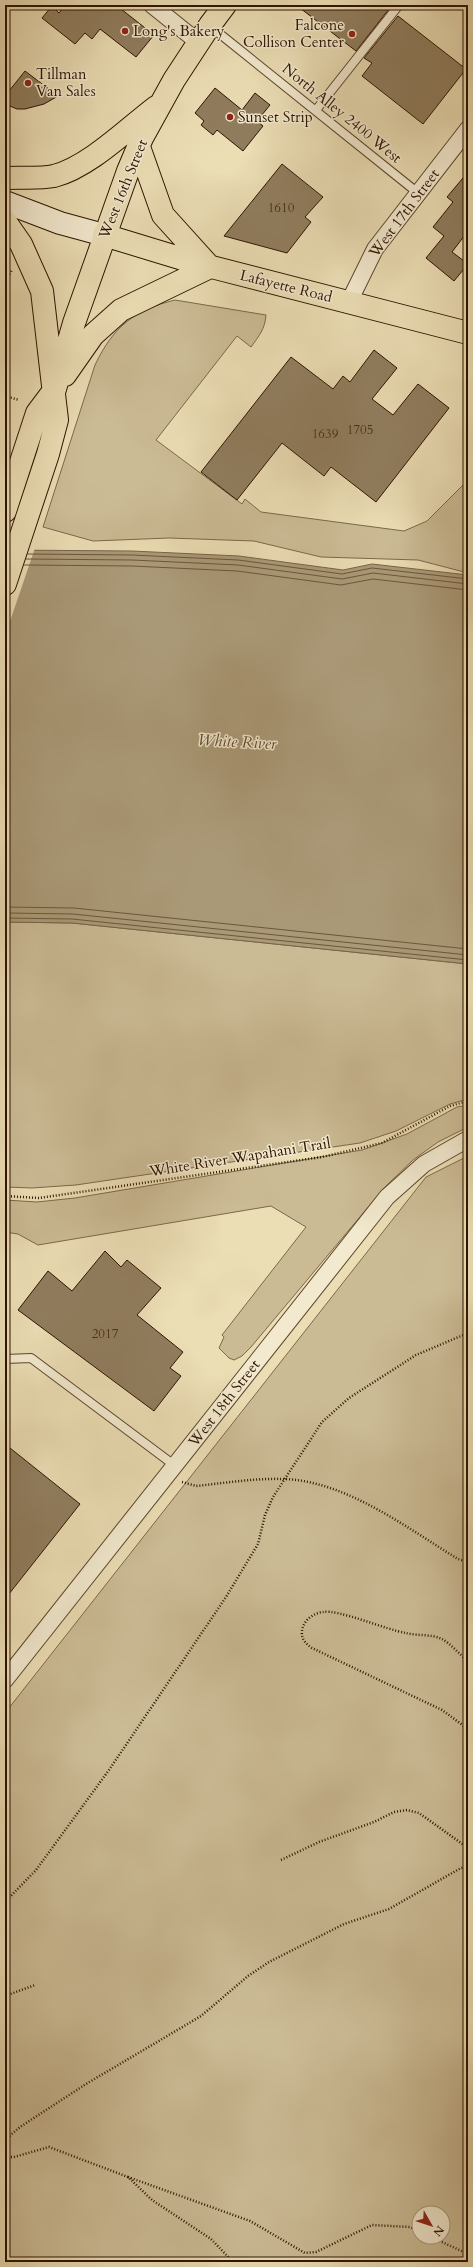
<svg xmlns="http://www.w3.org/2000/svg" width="473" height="2267" font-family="Cardo,serif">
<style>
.green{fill:#cbbb95;stroke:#7c684a;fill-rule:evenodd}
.water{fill:#a97;stroke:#786447}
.pier{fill:#ebddb4}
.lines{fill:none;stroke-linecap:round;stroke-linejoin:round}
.shore{stroke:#6c563c;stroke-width:1}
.building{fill:#907d5e;stroke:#2d1400}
.lane-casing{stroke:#5c462d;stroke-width:10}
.street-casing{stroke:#5c462d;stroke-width:18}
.secondary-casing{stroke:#2d1400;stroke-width:24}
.primary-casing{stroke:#2d1400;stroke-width:24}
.path{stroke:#2d1400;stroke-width:2.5;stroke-dasharray:1 2;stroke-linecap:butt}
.lane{stroke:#f2e9ce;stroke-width:8}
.street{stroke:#f2e9ce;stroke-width:16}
.secondary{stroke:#f2e9ce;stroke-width:22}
.primary{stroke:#ebddb4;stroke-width:22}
.poi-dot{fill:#8f2418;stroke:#f2e9ce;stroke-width:1.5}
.labels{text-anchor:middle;stroke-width:3;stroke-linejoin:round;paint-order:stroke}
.number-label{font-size:13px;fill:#462e18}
.poi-label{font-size:15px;fill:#2d1400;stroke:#f2e9ce;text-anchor:start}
.street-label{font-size:15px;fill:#2d1400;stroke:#f2e9ce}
.water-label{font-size:16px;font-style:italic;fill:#5f4930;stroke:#f2e9ce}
</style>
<rect width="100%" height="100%" fill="#ebddb4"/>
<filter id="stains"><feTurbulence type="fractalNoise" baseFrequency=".005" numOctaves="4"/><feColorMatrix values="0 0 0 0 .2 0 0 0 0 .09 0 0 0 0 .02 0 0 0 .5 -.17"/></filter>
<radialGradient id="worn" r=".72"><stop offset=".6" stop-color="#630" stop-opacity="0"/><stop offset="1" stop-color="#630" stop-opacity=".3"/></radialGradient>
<path class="green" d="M175,300L266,315C265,329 259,336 251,347L237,336L156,440L242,504L245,499L261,512L404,531L427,521L468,480V573L418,560L321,557L254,541L169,538L93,541L43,527L95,365C113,327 134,310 175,300Z
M5,922L72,923L468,964V1099L450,1104L396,1131L360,1143L76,1185L32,1188L5,1187Z
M468,1105V1127L438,1142L413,1160L385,1187L251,1347L242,1356L234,1360L229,1358L219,1348L224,1337L222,1335L306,1227L271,1206L38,1245L18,1234L5,1232V1200L37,1202L75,1198L362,1150L407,1134L457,1107Z
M468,1156V2262H5V1713L426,1177ZM419,2213H443V2237H419Z"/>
<path class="water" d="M5,550L132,551L239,556L343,570L372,564L468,575V964L72,923L5,922Z"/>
<path class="pier" d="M5,548H35L5,636Z"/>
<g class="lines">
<path class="shore" d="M28,554L132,555L238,560L342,574L372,568L468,579
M26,559L132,560L238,565L342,579L373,573L468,584
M24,565L132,566L237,571L341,585L373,579L468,590
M5,907L74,908L468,949
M5,913L73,914L468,955
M5,918L72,919L468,960"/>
</g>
<path class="building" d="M65,5H116L154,35L136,57L100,29L92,39L85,33L75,44L42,18L52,6L59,13Z
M296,5H384L389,9L356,51Z
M398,16L466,69L423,124L362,76L372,63L364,58Z
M25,71L58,96L44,104L25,109H17L5,104V96Z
M215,88L242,110L255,93L270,105L257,121L263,126L243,151L217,130L213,135L201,125L204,121L195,113Z
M282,164L323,197L305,217L311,222L287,253L224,236Z
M468,172V231L452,252L468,264L454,281L426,258L444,236L433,227L453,202L447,197Z
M374,350L397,368L372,399L393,415L418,384L449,408L376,502L331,467L324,476L282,443L237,500L201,472L291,357L333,389L343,376L350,382Z
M105,1251L121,1267L127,1260L161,1288L137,1315L183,1352L170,1368L181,1376L154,1411L18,1310L48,1271L72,1291Z
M5,1444L80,1504L5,1599Z"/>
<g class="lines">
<defs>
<path id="lane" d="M210,26L418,193
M316,110L399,5
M5,1359L31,1358L174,1465"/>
<path id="street" d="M152,5L198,42
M349,302L375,249L468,129
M5,1680L387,1197L424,1164L468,1139"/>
<path id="secondary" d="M5,202L60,223L104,235"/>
<path id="primary" d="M139,147L163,215L210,267
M5,178C21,177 39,179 54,176C89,167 127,129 156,107
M5,221L21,244L42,291L57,420L48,454L5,584
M104,235L196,263L468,333
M65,375L93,335L121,310L210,267
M5,511L37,413L55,389L74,323L128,171L142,138L174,80L210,25L225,5"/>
</defs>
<use href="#lane" class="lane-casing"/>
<use href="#street" class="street-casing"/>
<use href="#secondary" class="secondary-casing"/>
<use href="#primary" class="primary-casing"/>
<path class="path" d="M5,282L12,270
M5,396L19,400
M5,1196L39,1198L322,1157L382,1143L450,1106L468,1101
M182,1482L196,1486C225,1483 255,1478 284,1479C346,1481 407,1528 458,1559L468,1562
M468,1661C460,1655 451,1644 442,1639C432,1634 417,1636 406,1633C387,1630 338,1609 323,1612C313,1613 303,1621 302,1631C301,1639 306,1644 312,1648L442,1710L468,1729
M281,1860L319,1842L374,1822L394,1812L407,1810L419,1813L468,1848
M5,1902L36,1870L109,1770L226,1597L258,1544L265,1515L273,1497L322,1422L349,1398L416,1355L468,1333
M5,1996L35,1985
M5,2140L20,2127L86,2084L201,2016L248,1976L269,1962L344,1924L389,1909L461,1868L468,1867
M5,2157H14L49,2147L128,2177L152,2200L211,2239L233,2262
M128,2177L250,2221L305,2253L316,2252L372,2225L410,2227L419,2231
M431,2237L468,2254"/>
<use href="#lane" class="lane"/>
<use href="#street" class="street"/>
<use href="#secondary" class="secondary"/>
<use href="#primary" class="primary"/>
</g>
<g class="poi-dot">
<circle cx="125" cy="31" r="4"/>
<circle cx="352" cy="34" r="4"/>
<circle cx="28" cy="83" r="4"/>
<circle cx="230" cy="117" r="4"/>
</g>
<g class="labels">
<g class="number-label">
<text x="281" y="212">1610</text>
<text x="360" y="434">1705</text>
<text x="325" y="438">1639</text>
<text x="105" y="1338">2017</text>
</g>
<g class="poi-label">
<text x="344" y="30" text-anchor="end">Falcone<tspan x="344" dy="17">Collison Center</tspan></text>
<text x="133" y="36">Long's Bakery</text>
<text x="36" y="79">Tillman<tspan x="36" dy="17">Van Sales</tspan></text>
<text x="238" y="122">Sunset Strip</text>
</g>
<g class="street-label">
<text transform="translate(342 113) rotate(39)" y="5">North Alley 2400 West</text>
<text transform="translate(123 189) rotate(-68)" y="5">West 16th Street</text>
<text transform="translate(404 213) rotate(-53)" y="5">West 17th Street</text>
<text transform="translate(286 286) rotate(14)" y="5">Lafayette Road</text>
<text transform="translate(240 1157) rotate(-9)" y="5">White River Wapahani Trail</text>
<text transform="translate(224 1403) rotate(-52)" y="5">West 18th Street</text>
</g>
<g class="water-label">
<text transform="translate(237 741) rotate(3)" y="6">White River</text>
</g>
</g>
<rect width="473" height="2267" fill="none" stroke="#ebddb4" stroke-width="20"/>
<rect x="6" y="6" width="461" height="2255" fill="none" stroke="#2d1400" stroke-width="2"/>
<rect x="10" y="10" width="453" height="2247" fill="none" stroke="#2d1400"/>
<g transform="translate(431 2225) rotate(129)"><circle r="19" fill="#f2e9ce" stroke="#a3947c"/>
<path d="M0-3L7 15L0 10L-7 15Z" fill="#8f2418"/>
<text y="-6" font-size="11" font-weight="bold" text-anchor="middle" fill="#2d1400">N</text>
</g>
<rect width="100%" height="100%" filter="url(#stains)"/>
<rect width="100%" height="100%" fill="url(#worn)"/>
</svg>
